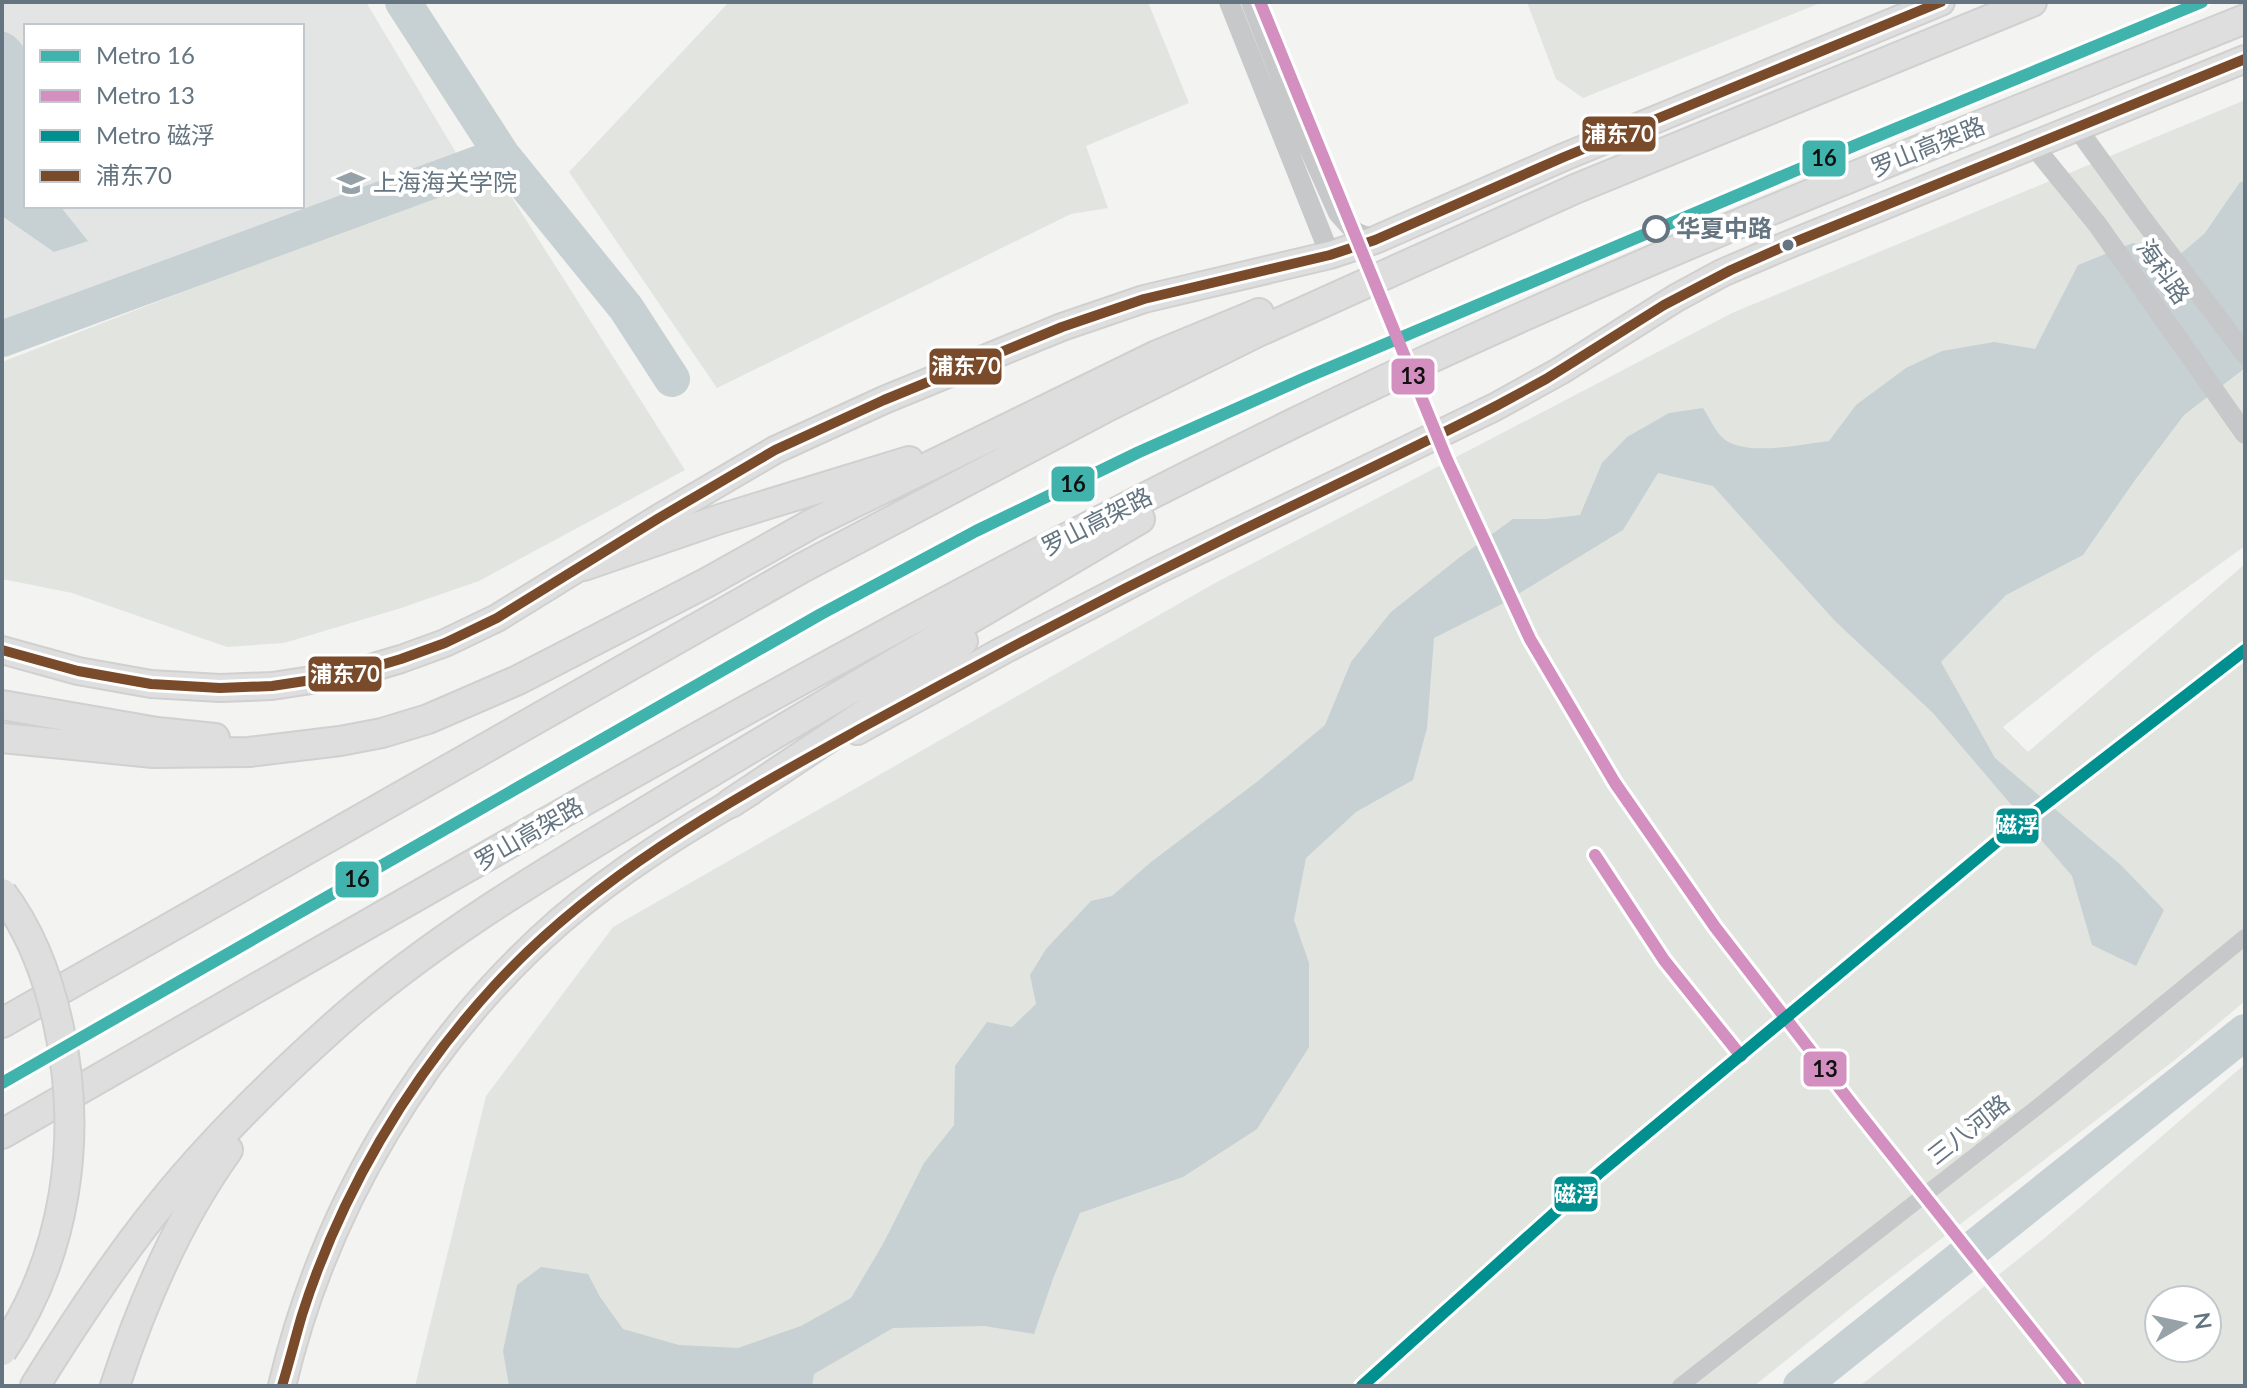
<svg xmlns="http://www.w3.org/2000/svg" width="2247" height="1388" font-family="Lato,'Noto Sans SC',sans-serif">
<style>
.built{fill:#e3e5e4;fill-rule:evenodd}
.green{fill:#e2e5df;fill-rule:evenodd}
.water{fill:#c7d0d2}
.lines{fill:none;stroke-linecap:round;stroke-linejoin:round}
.river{stroke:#c7d0d2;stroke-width:36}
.primary-casing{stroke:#d0d0d0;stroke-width:30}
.trunk-casing{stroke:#cfd0d0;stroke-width:32}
.minor{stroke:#c7c8c9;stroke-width:16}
.tertiary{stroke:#c7c8c9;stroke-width:20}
.primary{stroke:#dddedd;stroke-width:26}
.trunk{stroke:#dddedd;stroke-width:28}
.trunk-bridge-casing{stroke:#cfd0d0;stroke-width:32;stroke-linecap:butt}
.trunk-bridge{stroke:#dddedd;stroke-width:28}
.bus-1-casing{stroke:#fff;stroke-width:16}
.bus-1{stroke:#7a4b2a;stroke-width:10}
.metro-1-casing{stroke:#fff;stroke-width:18}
.metro-2-casing{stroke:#fff;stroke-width:18}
.metro-3-casing{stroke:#fff;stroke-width:18}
.metro-1{stroke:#40b3ad;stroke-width:12}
.metro-2{stroke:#d38fbf;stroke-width:12}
.metro-3{stroke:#009090;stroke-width:12}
.stop-dot{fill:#fff;stroke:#647581;stroke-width:4}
.bus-dot{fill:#647581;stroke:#fff;stroke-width:3}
.labels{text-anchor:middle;stroke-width:8;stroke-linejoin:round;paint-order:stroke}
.street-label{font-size:24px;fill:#647581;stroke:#fff}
.poi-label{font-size:24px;fill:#647581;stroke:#fff;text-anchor:start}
.stop-label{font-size:24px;font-weight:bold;fill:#647581;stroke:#fff;text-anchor:start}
.line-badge{stroke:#fff;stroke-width:3}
.badge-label{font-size:22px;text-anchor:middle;font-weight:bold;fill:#fff}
.pale-badge-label{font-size:22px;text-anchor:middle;font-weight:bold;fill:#111}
</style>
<rect width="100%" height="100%" fill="#f3f3f1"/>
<path class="built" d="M2,2H366L461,161L2,329ZM26,26H302V206H26Z"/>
<path class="green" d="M729,2H1148L1189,103L1086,146L1108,208L1071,214L717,388L569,172Z
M1527,2H1823L1583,98L1556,79Z
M2245,100V546L2099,651L2003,727L2028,752L2245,564V1001L2176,1059L1865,1297L1754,1386H415L486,1096L613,927L1215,583L1732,313Z
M495,171L685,470L479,581L398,609L284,643L227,647L72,593L2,579V362Z
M2245,1064V1386H1860L2047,1236ZM2207,1300V1348H2159V1300Z"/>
<path class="water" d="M2,31C14,34 20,41 26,51V206H60L88,241L54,252L2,216Z
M2245,181V368L2184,415L2135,480L2083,555L2006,595L1941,662L1995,758L2122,866L2164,910L2136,966L2092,945L2072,876L1933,713L1835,621L1713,486L1658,473L1623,530L1502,604L1434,638L1427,728L1413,780L1356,812L1306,858L1294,920L1309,963V1047L1257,1129L1183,1177L1080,1213L1054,1276L1034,1334L985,1326L893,1328L814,1374L812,1386H509L503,1351L517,1285L541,1267L588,1274L600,1297L623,1329L679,1345L738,1348L801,1326L851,1298L883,1244L924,1163L954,1125L955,1066L987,1022L1012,1027L1036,1004L1030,975L1046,949L1091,901L1112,896L1151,862L1258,781L1325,725L1351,662L1391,612L1460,557L1513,519H1546L1580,515L1602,463L1627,437L1669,413L1703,408C1709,417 1716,433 1724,439C1747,457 1802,444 1829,441L1856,405L1906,368L1942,351L1994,342L2035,349L2078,265L2133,243L2176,258L2205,233L2240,182Z"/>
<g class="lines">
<path class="river" d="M403,2L502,155L626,308L672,379
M2,339L502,155
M1801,1386L2245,1032"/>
<defs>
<path id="primary" d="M2,650L78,671L151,684L220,688L272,686L325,678L364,670L401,659L445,643L497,618L659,518L775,450L884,400L1062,327L1144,299L1330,255L1375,240L1564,157L1941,2
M857,731L1004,650L1158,570L1495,407L1560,371L1676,298L1722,273L1785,246L2245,59
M282,1386C324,1208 423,1041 560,921C618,871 684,830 750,792"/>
<path id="trunk" d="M584,566L720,519L909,461
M2,705L157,732L215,738
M2,738L153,753L249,752L340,741L382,733L428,719L518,680L706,583L813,523L1157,355L1259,313
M731,803L866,713L963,641
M2,1023L802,568L1103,409L1258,332L1575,189L2032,2
M2,1134C429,890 852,639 1294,423C1603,272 1926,147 2245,19
M35,1386C74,1323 115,1261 161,1204C215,1137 277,1077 341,1020C438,935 550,870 660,803C819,706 980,614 1140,519
M115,1386C142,1303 177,1221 228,1150"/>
</defs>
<use href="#primary" class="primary-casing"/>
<use href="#trunk" class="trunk-casing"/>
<path class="minor" d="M1680,1386L2045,1101L2245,937"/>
<path class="tertiary" d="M1229,2L1330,255
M1251,2L1307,144L1338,213L1355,232L1375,240
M2077,128L2142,218L2245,354
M2033,145L2097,224L2245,434"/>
<use href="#primary" class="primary"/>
<use href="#trunk" class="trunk"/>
<defs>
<path id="trunk-bridge" d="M2,893C32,933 49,980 59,1028C83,1138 66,1256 2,1351"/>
</defs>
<use href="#trunk-bridge" class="trunk-bridge-casing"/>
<use href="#trunk-bridge" class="trunk-bridge"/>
<defs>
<path id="bus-1" d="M2,650L78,671L151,684L220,688L272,686L325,678L364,670L401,659L445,643L497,618L659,518L775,450L884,400L1062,327L1144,299L1330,255L1375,240L1564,157L1941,2
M282,1386C289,1363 295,1339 302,1315C340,1195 408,1080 493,987C597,873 732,800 865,726C987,659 1110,595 1234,534C1322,491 1411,450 1498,405L1546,379L1664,305L1731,270L1785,246L2245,59"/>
</defs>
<use href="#bus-1" class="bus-1-casing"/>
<use href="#bus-1" class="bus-1"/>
<defs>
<path id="metro-1" d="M2,1083L821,614L976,531L1139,452L1305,378L1856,145L2202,2"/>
<path id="metro-2" d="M1260,2L1447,460L1530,639L1615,783L1715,927L1858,1112L2076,1386
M1595,855L1664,960L1741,1056"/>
<path id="metro-3" d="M1362,1386L1598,1174L1999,840L2245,650"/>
</defs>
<use href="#metro-1" class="metro-1-casing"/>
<use href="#metro-2" class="metro-2-casing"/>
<use href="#metro-3" class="metro-3-casing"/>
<use href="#metro-1" class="metro-1"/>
<use href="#metro-2" class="metro-2"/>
<use href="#metro-3" class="metro-3"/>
</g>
<defs>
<symbol id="university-bare" viewBox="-9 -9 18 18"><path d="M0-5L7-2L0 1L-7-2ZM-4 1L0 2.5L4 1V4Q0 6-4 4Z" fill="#96a1a8" stroke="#fff" stroke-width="2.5" paint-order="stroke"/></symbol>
</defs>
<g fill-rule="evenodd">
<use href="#university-bare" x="331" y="163" width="40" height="40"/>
</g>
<circle class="stop-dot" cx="1656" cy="229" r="12"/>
<circle class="bus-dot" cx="1788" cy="245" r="7"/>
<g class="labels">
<g class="street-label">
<text transform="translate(1928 147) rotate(-22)" y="8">罗山高架路</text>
<text transform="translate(2163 272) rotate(55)" y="8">海科路</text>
<text transform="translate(1097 522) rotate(-27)" y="8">罗山高架路</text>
<text transform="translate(529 834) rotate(-30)" y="8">罗山高架路</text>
<text transform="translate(1969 1130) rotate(-38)" y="8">三八河路</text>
</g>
<g class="poi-label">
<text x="373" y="191">上海海关学院</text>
</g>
<g class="stop-label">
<text x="1676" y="237">华夏中路</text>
</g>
</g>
<g class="line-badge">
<rect x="1581" y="115" width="76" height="38" rx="8" fill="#7a4b2a"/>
<rect x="1801" y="139" width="46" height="39" rx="8" fill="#40b3ad"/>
<rect x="928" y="347" width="75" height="39" rx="8" fill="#7a4b2a"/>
<rect x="1390" y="357" width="46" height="39" rx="8" fill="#d38fbf"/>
<rect x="1050" y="465" width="46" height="38" rx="8" fill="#40b3ad"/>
<rect x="307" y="655" width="76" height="38" rx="8" fill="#7a4b2a"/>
<rect x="1995" y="807" width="45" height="38" rx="8" fill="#009090"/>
<rect x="334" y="860" width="46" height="39" rx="8" fill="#40b3ad"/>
<rect x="1802" y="1050" width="46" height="38" rx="8" fill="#d38fbf"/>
<rect x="1553" y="1175" width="46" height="38" rx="8" fill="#009090"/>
</g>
<g class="badge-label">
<text x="1619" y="142">浦东70</text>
<text x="966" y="374">浦东70</text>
<text x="345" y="682">浦东70</text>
<text x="2017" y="833">磁浮</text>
<text x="1576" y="1202">磁浮</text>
</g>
<g class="pale-badge-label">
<text x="1824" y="166">16</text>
<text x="1413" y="384">13</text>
<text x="1073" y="492">16</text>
<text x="357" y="887">16</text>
<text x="1825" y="1077">13</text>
</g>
<rect width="2247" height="1388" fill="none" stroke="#647581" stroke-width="8"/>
<rect x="24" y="24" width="280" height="184" fill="#ffffff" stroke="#c1c8cd" stroke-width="2"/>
<rect x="40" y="50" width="40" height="12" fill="#40b3ad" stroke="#c1c8cd" stroke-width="2"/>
<text x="96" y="64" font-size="24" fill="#647581">Metro 16</text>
<rect x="40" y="90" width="40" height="12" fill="#d38fbf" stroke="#c1c8cd" stroke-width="2"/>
<text x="96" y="104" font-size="24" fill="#647581">Metro 13</text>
<rect x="40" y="130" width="40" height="12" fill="#009090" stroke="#c1c8cd" stroke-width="2"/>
<text x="96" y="144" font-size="24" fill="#647581">Metro 磁浮</text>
<rect x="40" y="170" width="40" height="12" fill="#7a4b2a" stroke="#c1c8cd" stroke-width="2"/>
<text x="96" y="184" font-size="24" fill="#647581">浦东70</text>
<g transform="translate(2183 1324) rotate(81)"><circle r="38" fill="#ffffff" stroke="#c1c8cd" stroke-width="2"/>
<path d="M0-6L14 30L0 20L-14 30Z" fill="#96a1a8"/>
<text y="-12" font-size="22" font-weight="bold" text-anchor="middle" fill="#647581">N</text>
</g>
</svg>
